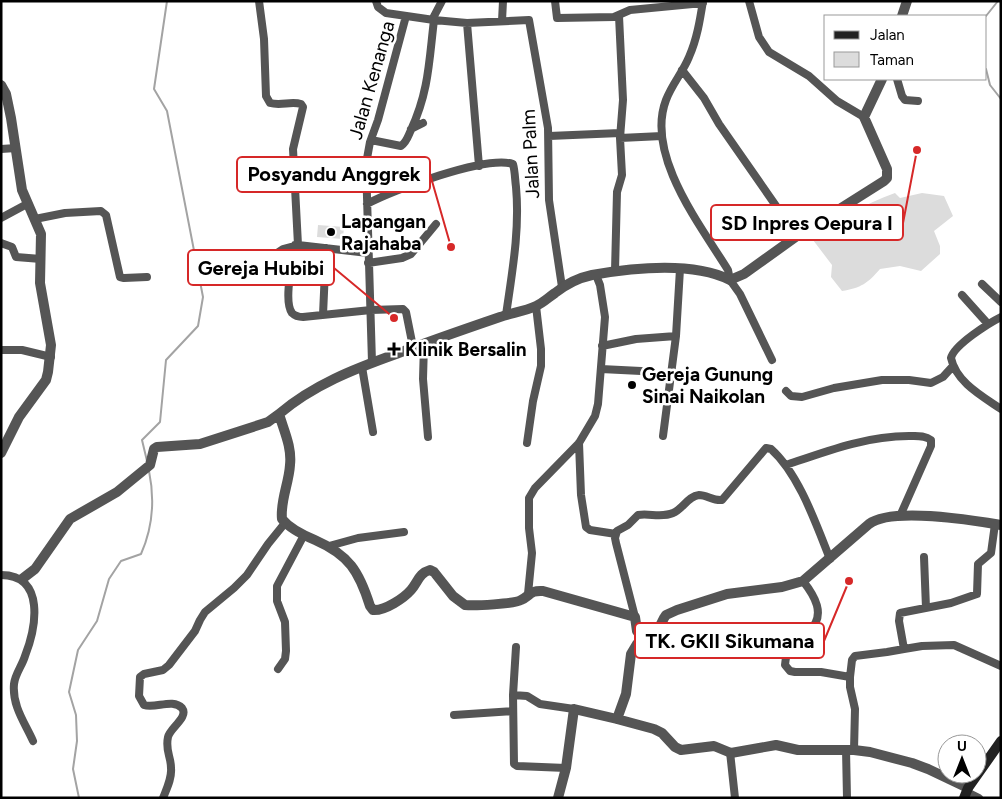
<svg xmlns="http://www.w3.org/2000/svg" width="1002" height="799" font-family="Figtree,sans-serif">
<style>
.green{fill:#dcdcdc}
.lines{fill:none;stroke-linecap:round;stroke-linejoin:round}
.stream{stroke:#a3a3a3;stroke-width:2}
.minor{stroke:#555;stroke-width:8}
.tertiary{stroke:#555;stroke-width:10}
.secondary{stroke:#222;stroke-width:10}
.poi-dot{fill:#000;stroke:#fff;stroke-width:2}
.labels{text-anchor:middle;stroke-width:5;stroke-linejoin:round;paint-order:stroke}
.street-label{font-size:19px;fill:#000;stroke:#fff}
.poi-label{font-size:19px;font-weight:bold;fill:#000;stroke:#fff;text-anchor:start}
.leader{fill:none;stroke:#d62828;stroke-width:2}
.callout-dot{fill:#d62828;stroke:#fff;stroke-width:2}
.callout{fill:#fff;stroke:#d62828;stroke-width:2}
.callout-label{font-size:20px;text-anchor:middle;font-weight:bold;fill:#000}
</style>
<rect width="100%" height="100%" fill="#fff"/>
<path class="green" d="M895,193L900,198L922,193L944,196L953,216L934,231L940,246V254L921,271L900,266L880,269C868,283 861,288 842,291L831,277L832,265L813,240C837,219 865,204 895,193Z
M318,225L344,227L343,239L317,237Z"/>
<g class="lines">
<path class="stream" d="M986,16L998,1
M986,69L990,85L1001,99
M147,461L142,440L160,422L166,360L198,326L203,297L167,111L154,89L167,1
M79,798L73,769L77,741L76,715L69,692L78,650L97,621L109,579L121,561L141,554C153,527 155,500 149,471"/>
<path class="minor" d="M259,1L264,39L266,96L270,103C281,106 291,101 301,104L303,107L293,149L298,245
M376,1L378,7L386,13L434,20L467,23L529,20L548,128L549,200L562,287
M555,1L557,18L614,17L630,10L703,3
M703,1C700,20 697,39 689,57C683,72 672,84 666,100C645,155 701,226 728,270L730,280L740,294L772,360
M749,1L759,37L769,52L809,76L837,101L864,117
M619,16L623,100L620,138L662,136
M432,20L442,1
M502,21L503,1
M467,23L479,166
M682,70L704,98L719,124L797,236
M897,79L902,96L905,100L918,101
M411,129L423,123
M549,136L620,133
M371,140L401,146C407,142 408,136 411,130C429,91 429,61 434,20
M1,149L16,148
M367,204C393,190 486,155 513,164C515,171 515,180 516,187C520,230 512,273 506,315
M1,218L27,204
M35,219L65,213L101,211L106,215L120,277L124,278L147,277
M1,243L12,247L16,257L41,259
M295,245C293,260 283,301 292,313C295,316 299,317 303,317L371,310L403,309L406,312L413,347
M277,253L283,249L298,245L368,253
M368,263L402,258L411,254L436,224
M615,271L617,192L622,175L620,138
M982,284L1001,302
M962,295L988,324
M323,315L326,248
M1001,317C989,323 954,345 951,358C956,382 982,396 1001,409
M424,344L423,379L428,437
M602,346L636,339L676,336
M1,350H22L51,357
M372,362L366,164L370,142L378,120L406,16
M362,367L373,432
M601,369L641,371
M786,391L791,396L802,397L834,388L882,380H909L931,383L943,377L953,366
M663,436L676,336L680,269
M527,443L533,401L541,366V349L536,306
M579,443L581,495L586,527L590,530L616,534
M786,465C827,451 866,436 909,436C917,436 925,435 931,440V446L900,516
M329,546L358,538L404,532
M924,557L926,608
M1,575C46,575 36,628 25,656C22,666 15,674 14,684C12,706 25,723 33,741
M803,581C814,595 827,615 809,631C806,633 802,635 799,637C790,642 786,654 785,665L790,671L795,672H821L850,677V687L855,709L854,750
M528,594L532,553L529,528V498L535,488L579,443L595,416L598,404L605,317L600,285L596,275
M635,617L616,543L615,538L617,531L628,525L638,515C649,513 662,518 673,513C683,509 688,496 699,495C707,495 713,501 722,500L766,448L771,449C799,474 816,524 830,559
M904,649L922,646L954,645L1001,666
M278,669L285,659L286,651L285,622L277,601V586L304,535
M850,677L852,660L855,656L887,652L904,649L899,621L900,613L951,603L977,594L978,564L991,553L995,524
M513,695L516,647
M454,715L513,711
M846,749L847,798
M730,752L735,798
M566,768L517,766L514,764L513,695L527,696L540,704L574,709
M967,792L979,798
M163,798C167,788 172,778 171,768C171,756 165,751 168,737C170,728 189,717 182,708C173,698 155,709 144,705L139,696L140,677L144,674L163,670L169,665L195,631L200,620L205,612L234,588L247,575L268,544L285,523"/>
<path class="tertiary" d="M902,16L907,1
M882,79L864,117L887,169V178L884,181L797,236L744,274L730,280C692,261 632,268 592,275C578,278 566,284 555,293C549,297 543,303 536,306C525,311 512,313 500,317C465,329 430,341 396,354C354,369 313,385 279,414C284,431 292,447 290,465C289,483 280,501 282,519C290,529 303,535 315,540C349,555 359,571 370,606L373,610C385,611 404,598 411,590C418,582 419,573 430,570L434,572L453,596L465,605C474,606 514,604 521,600C530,596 530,590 543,591L635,617L637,631L643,639L651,638L656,634L664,618L666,615L677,610L727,594L782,587L803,581L869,524C891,507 972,520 1001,525
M1,85L6,94L11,118L22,190L41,234L40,283L51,345L48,372L46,380L19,417L1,453
M22,579L35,569L70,519L117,492L150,465L154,449L157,447L200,444L268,422L279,414
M617,719L626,694L631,654L637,644L643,639
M558,798L566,768L574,709L617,719L654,729L662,733L675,747L681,750L714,746L731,753L776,745L798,750H854L870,752L912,763L928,769L968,788"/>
<path class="secondary" d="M964,798L968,788L1001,741"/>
</g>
<g class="poi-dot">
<circle cx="331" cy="232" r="5"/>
<path d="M391.5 341.5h5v5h5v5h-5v5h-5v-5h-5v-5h5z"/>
<circle cx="632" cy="385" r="5"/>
</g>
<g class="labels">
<g class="street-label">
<text transform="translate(371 80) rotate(-74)" y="7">Jalan Kenanga</text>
<text transform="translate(530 154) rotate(-93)" y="7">Jalan Palm</text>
</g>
<g class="poi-label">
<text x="341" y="228">Lapangan<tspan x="341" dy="22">Rajahaba</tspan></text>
<text x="405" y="356">Klinik Bersalin</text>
<text x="642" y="381">Gereja Gunung<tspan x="642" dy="22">Sinai Naikolan</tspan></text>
</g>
</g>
<path class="leader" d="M451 247L430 174M917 150L903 223M394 318L334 268M849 581L824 641"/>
<g class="callout-dot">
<circle cx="451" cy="247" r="5"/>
<circle cx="917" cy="150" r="5"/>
<circle cx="394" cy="318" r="5"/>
<circle cx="849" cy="581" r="5"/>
</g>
<g class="callout">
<rect x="237" y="157" width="193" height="35" rx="5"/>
<rect x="711" y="205" width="192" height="35" rx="5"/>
<rect x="188" y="250" width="146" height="35" rx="5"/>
<rect x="635" y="623" width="189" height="35" rx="5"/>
</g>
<g class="callout-label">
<text x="334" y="181">Posyandu Anggrek</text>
<text x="807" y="230">SD Inpres Oepura I</text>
<text x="261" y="275">Gereja Hubibi</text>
<text x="730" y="648">TK. GKII Sikumana</text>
</g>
<rect width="1002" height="799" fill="none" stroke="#000000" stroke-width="5"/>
<rect x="824" y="15" width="162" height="65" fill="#ffffff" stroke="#999999"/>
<rect x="834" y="31" width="25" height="8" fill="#222222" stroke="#999999"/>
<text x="870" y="40" font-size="15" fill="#000000">Jalan</text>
<rect x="834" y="52" width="25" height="15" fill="#dcdcdc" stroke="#999999"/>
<text x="870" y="65" font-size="15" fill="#000000">Taman</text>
<g transform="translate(962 759)"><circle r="24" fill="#ffffff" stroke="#999999"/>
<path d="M0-4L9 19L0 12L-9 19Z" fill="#000000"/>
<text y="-8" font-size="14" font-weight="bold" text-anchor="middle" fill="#000000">U</text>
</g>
</svg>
